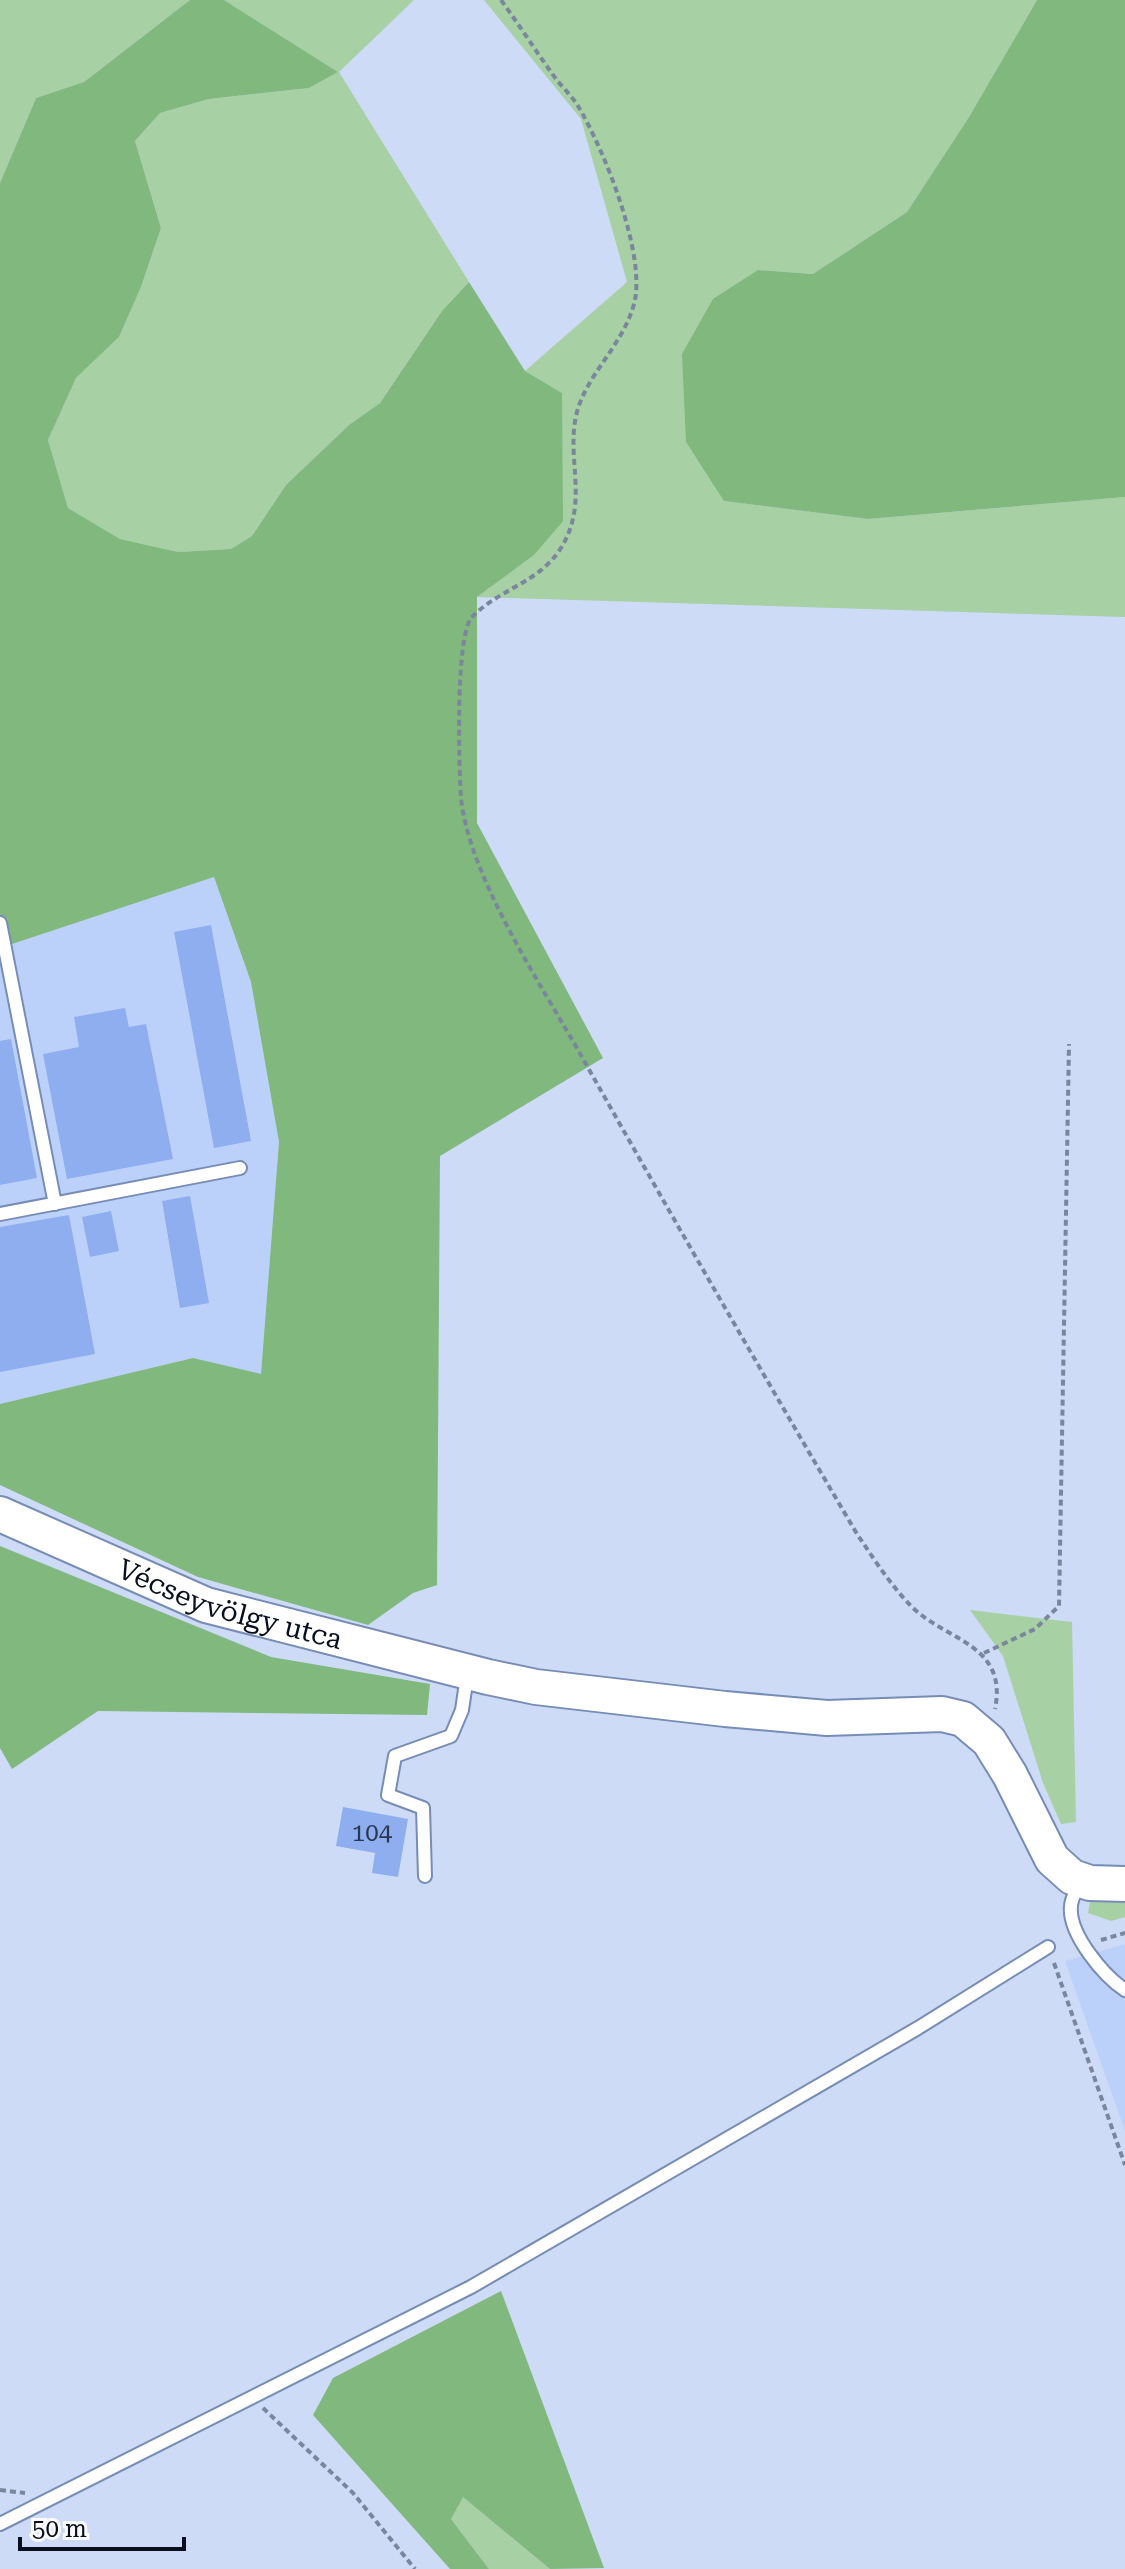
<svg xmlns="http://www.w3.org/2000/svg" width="1125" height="2569" font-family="'Roboto Serif',serif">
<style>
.built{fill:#bcd1fa}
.green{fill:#a7d0a5}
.forest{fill:#80b87e}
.building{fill:#8eaeef}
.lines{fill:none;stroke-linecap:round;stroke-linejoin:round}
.lane-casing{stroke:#778cb6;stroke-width:16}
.secondary-casing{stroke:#778cb6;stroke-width:38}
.path{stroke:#7a869c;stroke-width:4;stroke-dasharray:6 4;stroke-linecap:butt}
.lane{stroke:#fff;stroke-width:12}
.secondary{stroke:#fff;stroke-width:34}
.labels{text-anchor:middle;stroke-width:6;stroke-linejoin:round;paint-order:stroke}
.number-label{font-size:24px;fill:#2a3752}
.street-label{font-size:28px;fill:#080f1e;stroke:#fbfbfb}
</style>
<rect width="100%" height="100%" fill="#cddbf6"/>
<path class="built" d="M214,877L251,982L279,1142L261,1375L193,1358L0,1404V948Z
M1125,1944V2131L1065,1961Z"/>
<path class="green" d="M0,0H190L84,82L36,98L0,183Z
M224,0H414L339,72L469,282L442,311L380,403L349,425L286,485L252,536L231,549L178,552L120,539L68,508L48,440L76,378L119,337L141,287L161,228L135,141L160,113L209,99L309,88L338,72Z
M484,0H1037L969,117L907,212L813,274L758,270L686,442L725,501L868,519L1125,497V617L477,597L534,555L562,393L525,371L627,282L581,119Z
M970,1610L1072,1622L1076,1822L1061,1824L1043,1783L1003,1656Z
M1125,1896V1917L1111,1921L1088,1913L1091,1897Z
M462,2496L550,2569H489L451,2519Z"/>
<path class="forest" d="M190,0H224L338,72L309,88L209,99L160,113L135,141L161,228L141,287L119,337L76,378L48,440L68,508L120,539L178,552L231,549L252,536L286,485L349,425L380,403L442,311L469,282L525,371L562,393L563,521L534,555L477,597V823L603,1058L440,1156L437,1585L413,1593L368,1625L198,1577L0,1485V1404L193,1358L261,1374L279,1142L251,982L214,877L0,948V183L36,98L84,82Z
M1037,0H1125V497L868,519L724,501L686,442L682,354L713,299L758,270L813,274L907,212L969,117Z
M0,1546L271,1657L430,1684L427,1715L98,1711L12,1769L0,1748Z
M501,2291L604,2568L550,2569L463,2497L451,2519L489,2569H450L313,2415L333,2378Z"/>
<path class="building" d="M211,925L251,1141L214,1148L174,932Z
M125,1008L129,1027L146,1024L173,1159L67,1179L43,1054L79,1047L74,1017Z
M11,1039L37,1178L0,1185V1041Z
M190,1196L209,1303L180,1308L162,1201Z
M111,1211L119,1251L90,1257L82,1217Z
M69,1215L95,1354L0,1372V1227Z
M343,1807L408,1819L398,1877L372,1873L375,1853L336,1846Z"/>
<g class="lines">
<defs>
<path id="lane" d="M0,923L55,1204
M0,1214L240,1168
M425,1876L423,1808L388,1795L395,1756L451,1736L462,1710L467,1676
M1080,1882C1077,1889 1071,1899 1071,1906C1068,1934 1104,1976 1125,1990
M0,2524L471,2287L918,2028L1048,1947"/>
<g id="secondary">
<path id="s1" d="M0,1514L206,1605L488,1677L536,1687L725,1709L827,1718L942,1714L963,1719L989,1741L1010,1775L1052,1859L1072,1877L1090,1883L1125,1884"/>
</g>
</defs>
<use href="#lane" class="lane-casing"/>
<use href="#secondary" class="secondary-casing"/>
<path class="path" d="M501,0C520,26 537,53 556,79C563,88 572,96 578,106C604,149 647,256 634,304C623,345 587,374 577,412C565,458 590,501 561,548C539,583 499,589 472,617C455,635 459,768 461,798C469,877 542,986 582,1057C672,1217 764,1376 857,1534C874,1559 891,1586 913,1608C948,1641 1008,1645 995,1709
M984,1653L1035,1629L1059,1606L1069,1044
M1101,1940L1125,1933
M1054,1963L1125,2165
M263,2408L353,2493L415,2569
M0,2490L25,2493"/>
<use href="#lane" class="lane"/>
<use href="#secondary" class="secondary"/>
</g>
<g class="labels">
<g class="number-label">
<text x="372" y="1841">104</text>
</g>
<g class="street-label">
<text dy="10" stroke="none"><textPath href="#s1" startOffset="248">Vécseyvölgy utca</textPath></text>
</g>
</g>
<path d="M20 2537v12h164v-12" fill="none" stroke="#080f1e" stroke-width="4"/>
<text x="32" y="2537" font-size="24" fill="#080f1e" stroke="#fbfbfb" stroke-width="6" paint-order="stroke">50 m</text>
</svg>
